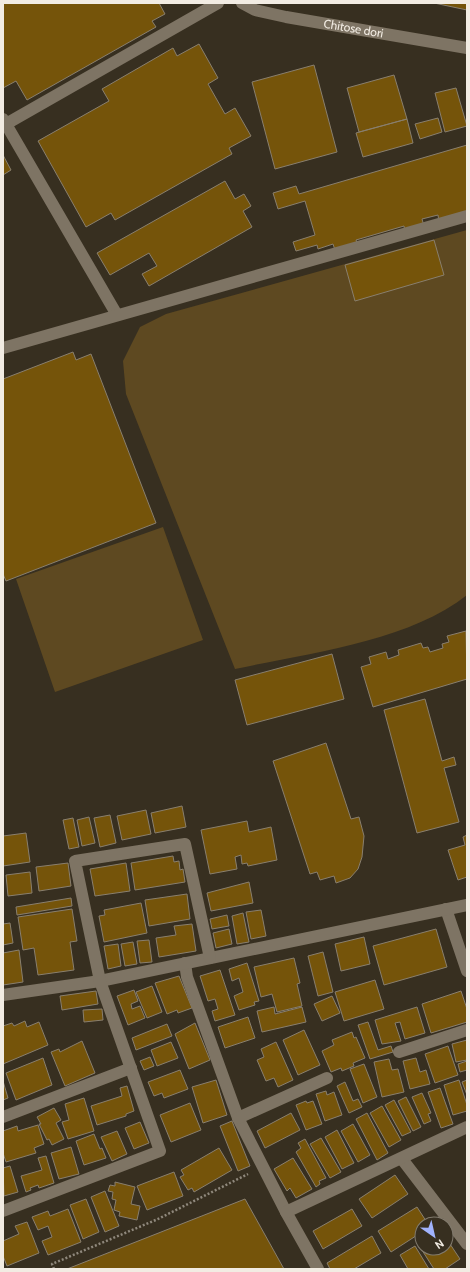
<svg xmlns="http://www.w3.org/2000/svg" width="470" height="1272" font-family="Cabin,sans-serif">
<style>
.green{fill:#5e4921}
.building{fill:#75540a;stroke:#897f6e}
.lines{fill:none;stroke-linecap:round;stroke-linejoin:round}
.path{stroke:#8f887c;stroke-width:2.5;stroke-dasharray:2 2;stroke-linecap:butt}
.minor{stroke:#7e7464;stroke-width:12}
.labels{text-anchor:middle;stroke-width:3;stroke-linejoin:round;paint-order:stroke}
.street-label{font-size:12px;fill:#f2ece3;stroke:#372f20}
</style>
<rect width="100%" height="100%" fill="#372f20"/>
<path class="green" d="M467,230V595C408,642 308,653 235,669L126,394L123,361L140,327L166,314Z
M163,527L203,640L55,692L16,579Z"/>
<path class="building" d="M3,3H159L165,14L152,21L156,27L27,100L16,81L3,88Z
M434,3H467V10Z
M199,44L218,78L208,84L225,114L235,108L251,136L229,148L232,154L115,220L111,213L86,227L38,141L109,101L102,89L173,48L177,56Z
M314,65L337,152L275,169L252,82Z
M394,75L407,119L359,132L347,88Z
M456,88L467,126L445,132L435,93Z
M438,118L442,132L420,139L415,124Z
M407,119L413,143L363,157L356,133Z
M467,145V214L439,222L438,215L422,219L424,226L405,232L404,226L356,240L358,246L336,253L333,244L318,249L317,245L296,251L293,242L315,235L305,201L278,209L273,193L296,186L299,194Z
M3,155L11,170L3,175Z
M225,181L235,199L244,194L251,206L243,211L252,227L149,286L142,274L157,266L149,253L110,275L97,253Z
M434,240L444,275L355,301L345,265Z
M73,352L76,360L91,354L156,523L6,581L3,574V379Z
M466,631L467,679L373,707L361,667L371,664L369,657L386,652L388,659L399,655L398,650L421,643L423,648L428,647L430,652L443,648L442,644L449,642L447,636Z
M332,654L344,699L247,725L235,680Z
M425,699L442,761L454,757L456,765L444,768L459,822L417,833L384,710Z
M326,743L351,819L359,817L364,836L362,857L358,869L350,878L336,883L334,876L320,880L317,872L310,874L273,761Z
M182,806L186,827L155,833L151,813Z
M146,810L151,834L122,840L117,816Z
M110,815L116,843L100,847L94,818Z
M89,817L95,843L82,846L77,820Z
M73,818L79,847L69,849L63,820Z
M247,821L249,832L271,827L277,860L248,866L247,863L242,864L241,855L235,857L237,869L210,874L201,830Z
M26,833L30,862L3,866V836Z
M467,835V877L458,880L448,850L465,845L463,837Z
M173,856L174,862L179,861L180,870L183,869L185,882L135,890L131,863Z
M68,863L71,886L39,891L36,867Z
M126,863L130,891L95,896L90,869Z
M30,872L32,893L8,896L6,875Z
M249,882L253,903L211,911L207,893Z
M187,894L190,919L149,926L145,900Z
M71,898L72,906L17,915L16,907Z
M141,903L147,933L104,942L99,916L105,915L104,910Z
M72,909L77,941L70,942L74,970L38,975L34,948L23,950L18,917Z
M261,910L266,936L251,939L246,912Z
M243,913L249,942L237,944L232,916Z
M227,915L229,926L212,929L210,919Z
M10,923L13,943L3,945V924Z
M192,924L196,951L159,957L156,938L176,935L174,926Z
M229,929L232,944L216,948L213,933Z
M436,929L447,967L384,985L373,946Z
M364,937L370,964L341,971L335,944Z
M149,940L152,962L140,963L137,941Z
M133,942L137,964L125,966L121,944Z
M118,944L121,966L108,969L104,946Z
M19,950L23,982L3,985V953Z
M323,952L333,992L318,996L308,956Z
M294,958L300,983L297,984L302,1006L277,1012L272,994L261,997L254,967Z
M247,963L259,1001L254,1002L255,1005L239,1010L234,996L243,992L239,978L232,981L229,969Z
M220,970L235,1015L215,1021L212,1011L218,1009L215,999L208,1001L200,976Z
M179,976L192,1008L178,1013L177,1010L167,1014L155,983Z
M375,980L384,1009L344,1021L335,992Z
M152,986L162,1012L147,1018L136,992Z
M134,990L138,1001L131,1004L132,1009L140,1006L145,1018L128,1025L117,996Z
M96,991L98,1004L62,1010L60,996Z
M461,991L467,1009V1022L431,1033L422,1004Z
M332,996L340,1013L322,1021L314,1004Z
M274,1007L275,1014L302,1007L306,1022L262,1032L257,1011Z
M417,1007L425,1033L405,1039L400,1022L395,1023L401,1041L382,1044L375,1020Z
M102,1009L103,1020L84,1022L83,1010Z
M248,1017L255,1038L225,1048L218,1027Z
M25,1021L27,1027L39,1022L48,1045L3,1064V1026L12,1023L14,1026Z
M368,1022L378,1050L391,1046L393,1052L370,1059L358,1025Z
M195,1023L210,1060L189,1069L175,1034Z
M167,1024L172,1036L136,1050L132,1038Z
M304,1030L320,1065L298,1075L283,1040Z
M352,1032L354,1038L356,1037L365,1058L353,1063L354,1066L342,1071L341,1068L331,1072L322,1051L334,1045L332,1040Z
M467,1040V1060L456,1062L452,1044Z
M82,1041L95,1073L65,1086L51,1052L59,1049L60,1052Z
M171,1042L178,1058L157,1066L151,1050Z
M276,1042L293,1080L278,1087L274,1078L266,1081L257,1060L264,1057L261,1049Z
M448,1046L458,1075L435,1083L425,1054Z
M150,1057L154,1066L144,1070L140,1061Z
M43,1058L52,1085L16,1100L6,1073Z
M416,1058L420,1072L426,1070L430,1084L410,1089L403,1061Z
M389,1059L392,1070L398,1069L404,1092L382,1097L374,1062Z
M467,1061V1070L460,1072L458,1064Z
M364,1064L377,1097L363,1103L350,1069Z
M180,1070L188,1089L164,1098L162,1093L154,1096L148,1082Z
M216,1080L227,1115L203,1123L192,1087Z
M459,1080L467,1105V1111L453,1115L444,1085Z
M467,1080V1095L462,1082Z
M3,1081L8,1098L3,1100Z
M345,1082L353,1101L358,1099L362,1107L349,1113L337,1086Z
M127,1086L134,1111L126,1114V1116L97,1125L91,1106L122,1096L120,1088Z
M440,1088L453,1124L441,1128L428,1092Z
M326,1091L327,1095L334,1092L342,1115L325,1121L316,1094Z
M422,1093L431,1113L428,1114L431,1121L424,1124L412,1097Z
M406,1097L421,1127L413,1131L398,1101Z
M84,1098L94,1131L68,1139L62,1122L69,1120L65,1104Z
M394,1100L411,1132L402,1136L385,1105Z
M306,1101L307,1103L313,1101L322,1124L306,1130L296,1105Z
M190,1103L201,1130L171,1142L160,1115Z
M382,1106L401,1140L389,1147L370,1113Z
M54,1108L61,1120L56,1123L64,1139L52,1145L49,1139L47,1140L39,1124H41L37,1117Z
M291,1113L300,1130L265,1148L257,1131Z
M367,1113L388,1153L377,1160L356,1119Z
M232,1121L250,1166L238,1171L220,1126Z
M140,1122L149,1143L134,1149L125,1128Z
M353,1124L370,1155L358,1162L341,1131Z
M38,1125L44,1144L34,1148L36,1153L6,1162L3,1153V1131L17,1126L18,1131Z
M337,1130L354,1163L342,1169L325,1137Z
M117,1131L127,1154L112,1161L101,1137Z
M94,1134L100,1149L102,1148L106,1158L84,1165L76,1141Z
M321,1138L341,1172L330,1178L310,1144Z
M305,1139L326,1178L319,1181L320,1184L316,1187L296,1152L301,1148L298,1143Z
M71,1147L79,1174L59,1179L51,1153Z
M219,1148L232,1170L194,1192L192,1188L188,1190L180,1177L184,1175L181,1170Z
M46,1156L54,1183L39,1188L38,1185L30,1188L31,1190L26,1192L21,1176L42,1170L38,1158Z
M293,1158L312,1189L296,1198L290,1188L287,1191L274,1169Z
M10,1166L18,1192L4,1196L3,1168Z
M174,1172L183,1196L147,1210L137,1186Z
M395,1175L408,1194L372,1218L359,1199Z
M115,1182L135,1187L131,1204L140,1206L137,1220L119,1216L120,1212L114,1210L116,1200L112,1199L113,1192L108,1191L110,1185L115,1186Z
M105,1191L119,1226L105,1232L91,1197Z
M86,1199L99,1232L83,1239L70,1205Z
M245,1199L284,1269H67Z
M417,1207L428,1224H422V1232L391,1252L378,1231Z
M68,1209L81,1242L48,1255L42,1241L52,1237L48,1226L38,1230L32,1217L48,1211L50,1216Z
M352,1209L362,1226L323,1249L313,1231Z
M27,1222L39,1253L7,1266L3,1256V1241L19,1234L15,1226Z
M372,1236L381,1253L354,1269H330L327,1263Z
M446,1238L460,1259L445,1269H434L420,1247L422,1246V1248H446Z
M415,1246L429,1269H408L400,1255Z"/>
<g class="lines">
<path class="path" d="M54,1269L52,1264L158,1219L248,1174"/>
<g class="minor">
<path id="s1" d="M242,3L255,10L286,17L467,48"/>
<path d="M3,119L117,315"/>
<path d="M6,124L218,3"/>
<path d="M3,348L467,216"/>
<path d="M446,909L467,971"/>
<path d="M185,963L187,977L238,1118L286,1212L318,1269"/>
<path d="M3,995L100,981L467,905"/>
<path d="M399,1052L467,1030"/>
<path d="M3,1117L131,1068"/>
<path d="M238,1118L327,1078"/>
<path d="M402,1159L467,1244"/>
<path d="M3,1211L160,1151L100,981L75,861L185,844L210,958"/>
<path d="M286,1212L467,1127"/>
</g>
</g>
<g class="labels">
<g class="street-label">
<text dy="4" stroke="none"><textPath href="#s1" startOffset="115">Chitose dori</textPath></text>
</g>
</g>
<rect width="470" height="1272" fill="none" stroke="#f2ece3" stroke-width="8"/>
<g transform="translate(434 1236) rotate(146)"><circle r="19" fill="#372f20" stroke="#827b6e"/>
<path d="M0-3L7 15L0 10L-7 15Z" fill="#a1b3fd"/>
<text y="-6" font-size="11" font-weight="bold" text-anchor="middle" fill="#f2ece3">N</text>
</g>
</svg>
